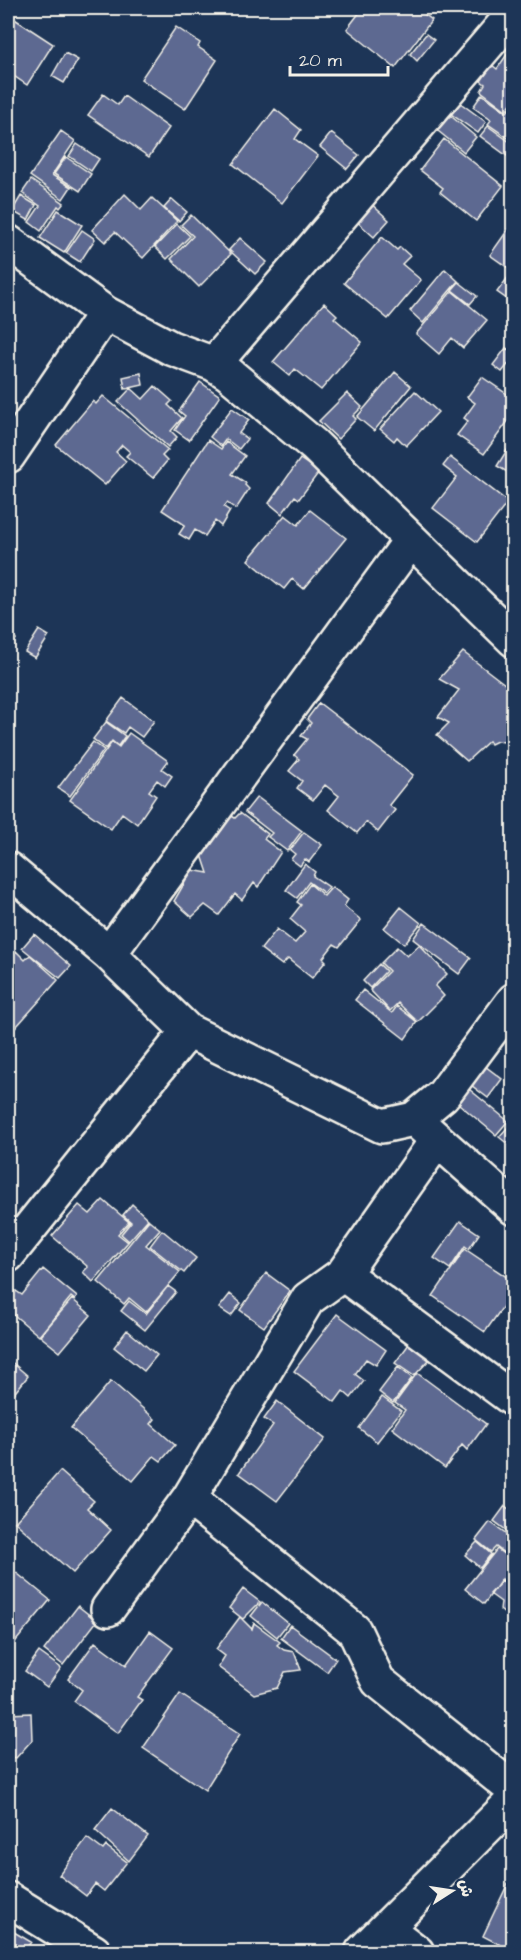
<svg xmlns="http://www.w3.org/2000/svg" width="521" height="1960" font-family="'Architects Daughter','Playpen Sans Arabic',sans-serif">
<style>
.building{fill:#5d6991;stroke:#f4f1e8;stroke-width:1.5}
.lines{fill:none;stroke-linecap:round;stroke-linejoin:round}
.street-casing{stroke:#f4f1e8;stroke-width:38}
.street{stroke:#1d3557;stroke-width:33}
</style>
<rect width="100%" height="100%" fill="#1d3557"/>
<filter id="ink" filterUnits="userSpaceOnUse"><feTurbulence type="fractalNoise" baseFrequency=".0167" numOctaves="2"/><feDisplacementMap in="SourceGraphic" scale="12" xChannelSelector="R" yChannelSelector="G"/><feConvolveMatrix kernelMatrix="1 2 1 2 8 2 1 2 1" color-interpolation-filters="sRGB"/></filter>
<g filter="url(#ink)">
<path class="building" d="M363,8H416L432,20L395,68L347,29Z
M10,16L53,44L27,85L8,72V19Z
M176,27L200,43L198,47L217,60L185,109L141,79Z
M426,34L434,40L417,61L410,54Z
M510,50L514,52V100L506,110L481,91L485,84L481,81L492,65L497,69Z
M65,53L78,60L64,83L52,76Z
M103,94L118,105L124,96L169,128L149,157L88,115Z
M482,94L507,112L514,103V142L488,124L491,120L473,107Z
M459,102L486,122L478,133L451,114Z
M275,109L301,130L295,139L318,156L282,203L233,164Z
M446,112L476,137L464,152L433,127Z
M488,126L514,145V161L480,136Z
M61,131L75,141L52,175L71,187L63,199L30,176Z
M331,133L359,155L347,169L320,147Z
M444,139L503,186L476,221L440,192L443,188L420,170Z
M77,144L99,159L91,171L69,156Z
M66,157L91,174L80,191L54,174Z
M31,180L64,203L60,208L58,206L41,231L29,222L40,206L22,193Z
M125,194L141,210L152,198L177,221L143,258L115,232L105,242L92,230Z
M21,196L36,205L28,220L12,211Z
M172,199L187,212L179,221L164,208Z
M368,201L389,220L374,237L353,218Z
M58,210L82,225L64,253L40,238Z
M191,215L231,254L199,287L171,259L193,236L181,225Z
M514,221V272L490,255Z
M177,224L190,236L167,259L155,247Z
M82,230L95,239L80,262L66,253Z
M382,237L397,250L400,247L410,256L402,264L421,280L388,319L344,283Z
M240,238L267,262L255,274L229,250Z
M445,269L458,281L423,323L410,311Z
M509,276L514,280V304L497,292Z
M459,282L477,296L470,304L452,290Z
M452,291L487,320L463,348L452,338L439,354L416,334Z
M324,303L337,315L334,318L362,342L321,390L295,369L290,376L273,362Z
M506,348L514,353V357L502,372L493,365Z
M395,372L411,386L374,431L357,417Z
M141,373L143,385L125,389L123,377Z
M482,377L514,399V413L484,454L457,435L468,421L464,418L475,403L467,397Z
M200,382L220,396L189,440L175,430L185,416L179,411Z
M155,386L172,401L168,405L182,418L171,431L177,437L168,447L118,402L131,388L143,399Z
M415,391L438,412L406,446L397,437L394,441L380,429Z
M347,393L362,407L353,416L356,419L338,439L319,421Z
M103,396L168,450L162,456L167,461L153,478L126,456L130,452L122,445L116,452L126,461L105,485L56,445L93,401L96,404Z
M232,408L249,420L239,433L247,439L239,449L226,439L221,446L210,437Z
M208,440L221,449L226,442L245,456L232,474L246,483L245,485L249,489L236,509L227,503L224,507L230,511L221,526L215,521L205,536L195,530L189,540L179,534L185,525L162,510Z
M507,450L514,454V476L497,466Z
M450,457L508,502L477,542L433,508L457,477L443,466Z
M300,459L319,472L299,499L295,496L282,514L269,503Z
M310,510L346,538L304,589L292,579L284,589L248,560L285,515L298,525Z
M39,630L49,636L35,658L25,652Z
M8,632L16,639L8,649Z
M463,652L514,691V720L504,742L497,741L491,744L489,741L467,761L437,735L449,723L438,717L459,690L439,679Z
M123,698L154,721L142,737L128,727L124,733L106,721Z
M319,703L413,775L389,805L395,810L378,832L366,822L357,833L328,810L339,796L325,785L313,800L297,788L302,781L289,771L299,759L294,755L307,739L301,736L311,723L307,719Z
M106,722L125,736L118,746L112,741L106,749L93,739Z
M129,733L168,761L162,769L172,776L165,786L157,780L149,791L156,796L137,824L122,813L111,829L70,800L112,742L119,747Z
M93,742L104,750L70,796L58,788Z
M257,797L302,831L287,851L268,837L272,833L245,812Z
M240,813L268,834L264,839L281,852L258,887L254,883L242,900L235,894L219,915L205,905L192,917L174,901L192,870L208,873L202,855L230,815L235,818Z
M304,832L322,845L309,862L305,859L300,866L291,859L295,854L290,850Z
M305,864L315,872L313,876L329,887L324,893L309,882L297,898L286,890Z
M310,884L324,896L332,887L348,900L344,906L361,920L339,947L334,944L323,958L326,961L312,978L288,959L282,965L261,949L277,929L295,943L305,932L290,919L301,905L297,902Z
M401,907L421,923L404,944L384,928Z
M424,923L471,958L459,974L413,939Z
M34,934L71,966L60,978L22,948Z
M419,945L447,974L435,986L444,996L418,1022L398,1003L390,1011L370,990L389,971L381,963L397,947L407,956Z
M16,951L25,960L30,955L58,980L8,1036V960Z
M379,964L386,971L370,988L363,981Z
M363,990L392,1013L397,1006L417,1022L405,1039L355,1000Z
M481,1063L502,1079L488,1098L467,1082Z
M464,1085L508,1121L496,1135L453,1099Z
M507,1128L514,1133V1149L499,1137Z
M103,1200L129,1222L118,1234L128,1242L93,1282L83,1272L88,1267L52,1236L79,1205L90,1214Z
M132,1204L148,1219L129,1241L121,1234L131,1222L123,1215Z
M149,1220L160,1229L146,1245L180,1272L146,1312L129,1298L124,1304L98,1282Z
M460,1221L479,1234L469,1249L465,1246L450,1269L434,1258Z
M162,1230L196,1258L184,1273L150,1246Z
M465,1249L514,1282V1291L485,1332L433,1296Z
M43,1269L77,1297L75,1300L71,1297L39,1336L8,1310V1302L16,1291L22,1295Z
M266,1273L290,1291L264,1327L240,1310Z
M168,1286L176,1292L145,1330L121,1311L129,1301L146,1314Z
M230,1294L241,1303L231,1316L219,1308Z
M72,1299L91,1315L60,1352L40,1336Z
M337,1314L386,1350L376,1365L366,1359L355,1374L364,1381L351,1398L343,1391L335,1402L294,1371Z
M127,1330L157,1355L144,1371L114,1347Z
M409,1344L430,1359L414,1376L395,1363Z
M8,1359L28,1376L8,1401Z
M398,1367L412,1378L393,1403L379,1392Z
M417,1373L486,1424L467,1450L462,1445L445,1468L392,1428L405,1410L395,1403Z
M111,1381L155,1419L151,1424L175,1445L161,1461L154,1456L133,1481L71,1428Z
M382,1397L401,1411L377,1442L359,1428Z
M277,1401L325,1439L277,1501L239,1473L273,1425L264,1419Z
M60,1471L94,1501L87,1508L111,1530L73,1573L15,1522Z
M505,1506L514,1513V1536L494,1521Z
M490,1522L514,1539V1549L508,1556L496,1547L491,1552L476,1540Z
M477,1542L491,1554L480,1568L465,1555Z
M497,1549L514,1562V1571L505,1582L502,1579L484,1604L465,1589Z
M8,1566L50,1600L11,1647L8,1645Z
M514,1574V1616L511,1619L500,1610L501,1602L490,1594L502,1581L505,1584Z
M243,1589L260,1602L243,1619L229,1608Z
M262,1602L288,1623L277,1637L251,1616Z
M78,1606L97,1621L63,1665L44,1650Z
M240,1617L252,1629L254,1623L280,1642L277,1645L284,1650L294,1652L301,1670L285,1672L277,1688L254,1694L218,1667L225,1656L216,1649Z
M290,1625L336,1659L327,1672L281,1638Z
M150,1631L173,1648L137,1697L142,1700L118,1733L74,1701L82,1690L68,1679L95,1642L126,1665Z
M39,1652L61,1668L47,1687L25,1671Z
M180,1694L240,1734L205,1790L143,1748Z
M31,1713L32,1740L16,1758L8,1756L9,1714Z
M112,1808L148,1836L129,1861L95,1830Z
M87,1838L103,1850L106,1846L127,1862L104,1891L95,1884L86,1896L59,1875Z
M510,1879L514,1881V1952L483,1936Z
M14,1932L31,1942L24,1952H8V1942Z"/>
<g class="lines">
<defs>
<path id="street" d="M8,242L105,313L171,348L214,364L228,373L314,445L514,640
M214,364L514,13
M8,456L105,313
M8,869L109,954L188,1031L8,1255
M109,954L411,540
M188,1031L382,1126L414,1119L443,1095L514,1000
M422,1126L514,1208
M437,1140L343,1274L514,1400
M189,1498L354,1630L378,1681L514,1790
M108,1609L189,1498L308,1299L343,1274
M8,1899L94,1952
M387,1929L417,1952
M362,1952L514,1800"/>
</defs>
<use href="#street" class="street-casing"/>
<use href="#street" class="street"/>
</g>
</g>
<rect width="521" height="1960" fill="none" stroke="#1d3557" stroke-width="30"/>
<rect x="15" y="15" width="491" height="1930" fill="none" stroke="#f4f1e8" stroke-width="2" filter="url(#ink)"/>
<g transform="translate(452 1891) rotate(78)" stroke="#1d3557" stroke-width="4.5" paint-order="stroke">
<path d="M0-4.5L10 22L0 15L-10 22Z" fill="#f4f1e8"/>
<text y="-9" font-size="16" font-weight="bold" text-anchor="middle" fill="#f4f1e8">ش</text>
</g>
<path d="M290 66v9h98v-9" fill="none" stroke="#f4f1e8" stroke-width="3"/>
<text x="299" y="66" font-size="18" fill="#f4f1e8" stroke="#1d3557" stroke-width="4.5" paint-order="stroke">20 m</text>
</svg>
